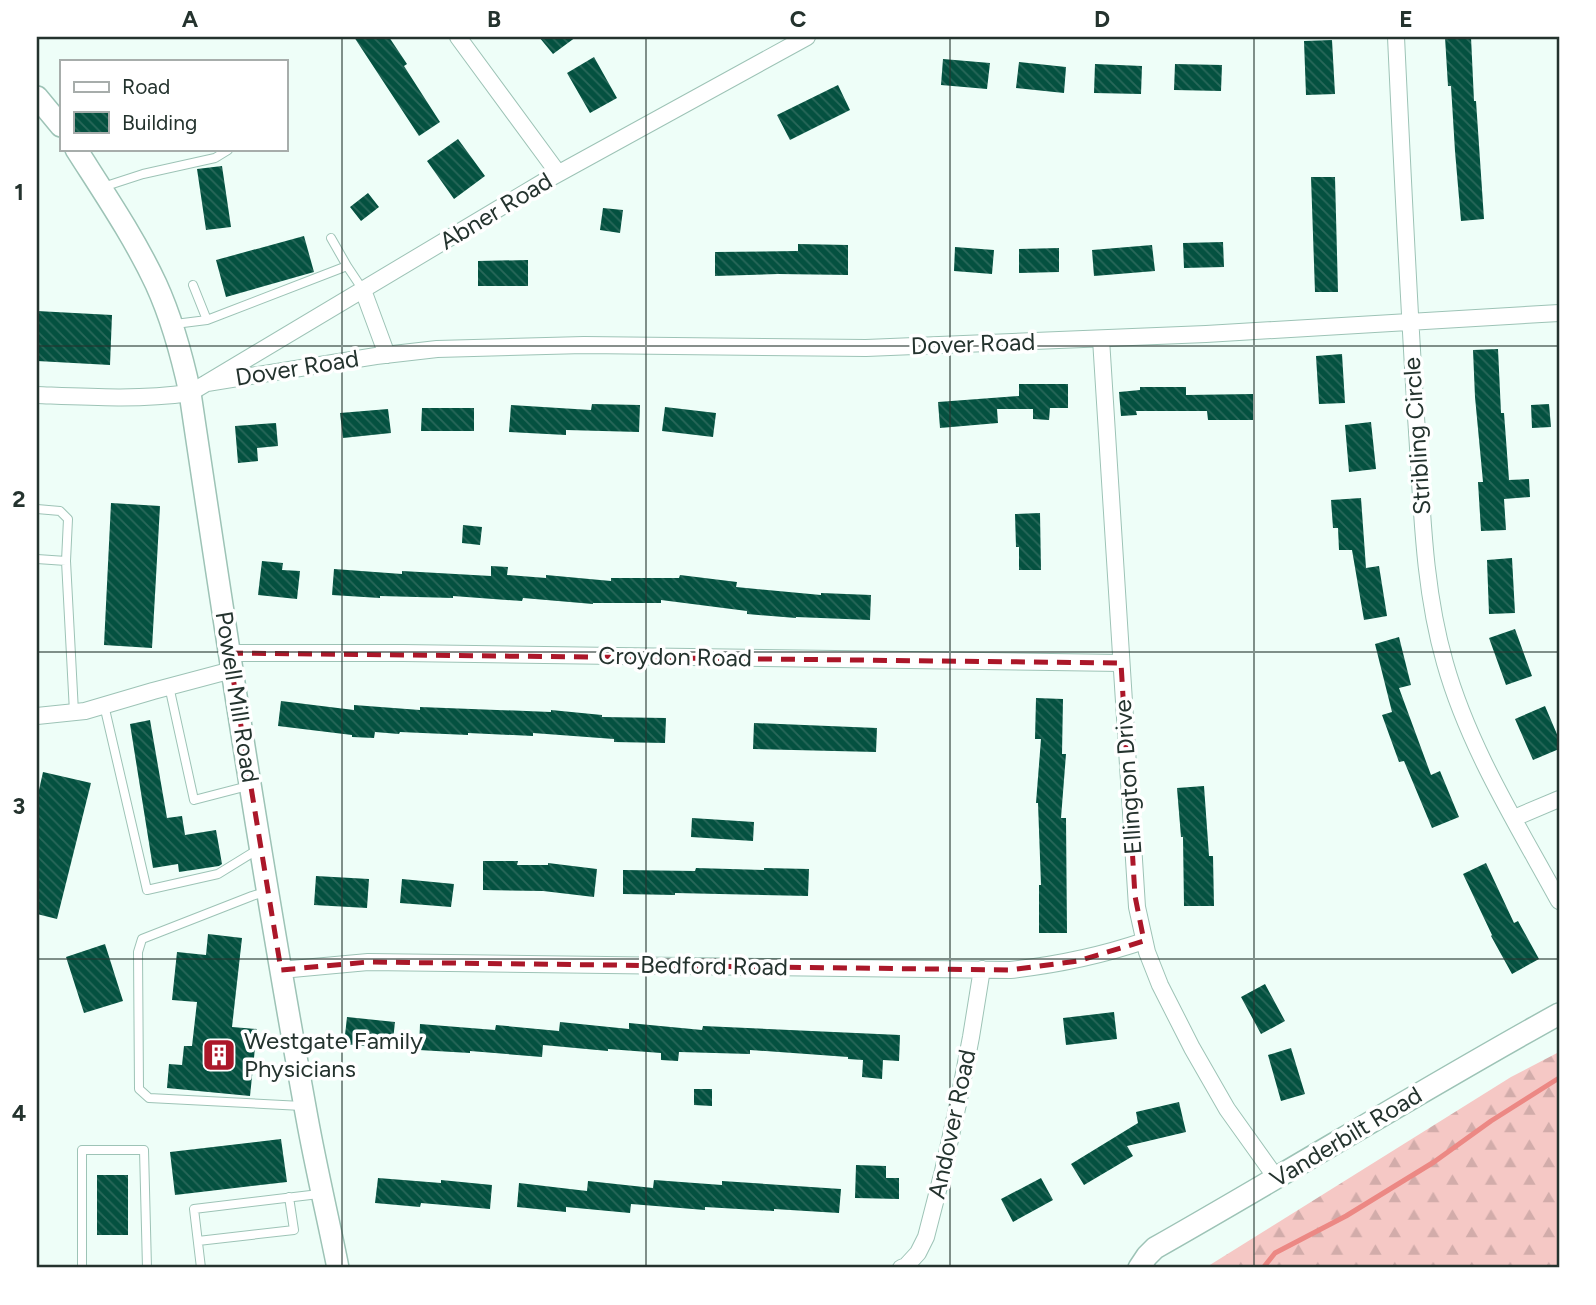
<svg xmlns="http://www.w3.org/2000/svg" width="1596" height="1305" font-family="Figtree,sans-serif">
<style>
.forest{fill:url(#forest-firs)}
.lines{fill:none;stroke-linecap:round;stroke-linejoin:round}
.stream{stroke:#ec8884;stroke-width:5}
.building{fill:url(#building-back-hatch)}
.lane-casing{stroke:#9dc3b6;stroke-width:10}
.street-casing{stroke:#9dc3b6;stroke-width:18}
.secondary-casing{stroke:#9dc3b6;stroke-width:24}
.lane{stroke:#fff;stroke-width:8}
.street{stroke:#fff;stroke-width:16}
.secondary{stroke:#fff;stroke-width:21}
.marked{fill:none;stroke:#ab1729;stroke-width:5;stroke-dasharray:14 9;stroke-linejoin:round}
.grid{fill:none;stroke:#24332e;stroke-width:2;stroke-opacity:0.55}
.labels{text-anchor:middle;stroke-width:7;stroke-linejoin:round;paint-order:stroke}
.street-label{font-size:24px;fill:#24332e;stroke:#fff}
.poi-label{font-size:24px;fill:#24332e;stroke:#fff;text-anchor:start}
.neatline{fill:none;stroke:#24332e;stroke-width:2.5}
.grid-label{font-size:23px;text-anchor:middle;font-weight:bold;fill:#24332e}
</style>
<defs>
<pattern id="forest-firs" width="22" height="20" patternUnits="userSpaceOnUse" patternTransform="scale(1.75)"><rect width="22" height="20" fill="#f5c8c5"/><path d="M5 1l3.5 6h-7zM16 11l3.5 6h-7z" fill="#d2acaa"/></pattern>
<pattern id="building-back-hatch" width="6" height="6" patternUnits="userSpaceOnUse" patternTransform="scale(1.75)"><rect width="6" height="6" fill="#045140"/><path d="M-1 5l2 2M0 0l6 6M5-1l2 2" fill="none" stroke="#29685a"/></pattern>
</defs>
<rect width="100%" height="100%" fill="#eefef8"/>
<path class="forest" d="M1559,1052V1268H1205L1511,1077Z"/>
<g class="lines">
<path class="stream" d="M1263,1268L1275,1253L1346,1216L1434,1162L1491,1121L1559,1078"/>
</g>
<path class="building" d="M354,37H389L407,64L404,66L440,122L419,136Z
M539,37H576L553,54Z
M1445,37H1471L1474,101H1476L1484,219L1461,221L1455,151L1451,86H1448Z
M1332,40L1335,94L1306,95L1304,41Z
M594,57L617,98L590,113L567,73Z
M943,59L990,63L987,89L941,85Z
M1019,62L1066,67L1064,93L1016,88Z
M1095,64L1142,66L1141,94L1094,93Z
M1175,64L1222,65L1221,91L1174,90Z
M838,85L850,110L790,140L777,115Z
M458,139L485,176L454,199L427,161Z
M222,166L231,227L206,230L197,169Z
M1311,177H1335L1338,292H1315Z
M368,193L379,207L361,221L350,207Z
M603,208L623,210L620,233L600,230Z
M304,236L314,272L226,297L216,260Z
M1223,242L1224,267L1184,268L1183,243Z
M798,244L848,245V275L778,274L715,276V252L798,251Z
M1152,245L1155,271L1094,276L1092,250Z
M955,247L994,250L992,274L954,271Z
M1059,248V272L1019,273V249Z
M528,260V286H478V261Z
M37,311L112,315L110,365L37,361Z
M1498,349L1501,413H1504L1509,480L1529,479L1530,497L1504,499L1506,530L1481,531L1478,482H1483L1475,397L1473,350Z
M1342,354L1345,403L1319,404L1316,356Z
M1019,384H1068V408H1050L1049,420L1033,419V409H997L998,423L940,428L938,402L1019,396Z
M1140,387H1186V395L1253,394V420H1208L1207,411H1136L1137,415L1121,416L1119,392L1140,390Z
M592,404L640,405L639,432L566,430V435L509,432L511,405L591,410Z
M1549,404L1551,427L1532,428L1531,405Z
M665,407L716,413L713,437L662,431Z
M422,408H474V431H421Z
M388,409L391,433L343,438L340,413Z
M1371,422L1376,469L1349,472L1345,425Z
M276,423L278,446L257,448L258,461L238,463L235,426Z
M1361,498L1366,568L1379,566L1387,616L1364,620L1352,550H1339L1338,528H1333L1331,500Z
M111,503L160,506L152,648L104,645Z
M1040,513L1041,570H1019V547H1016L1015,514Z
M463,525L482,527L480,545L462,543Z
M1512,558L1515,613L1489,614L1487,560Z
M262,561L283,563L282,570L300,571L297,599L258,595Z
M491,566L508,567L507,575L546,578V575L611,581V578H679L680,575L737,582L736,587L821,595V593L871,595L870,620L796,617V618L747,614V611L661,600V603H593V604L523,598L522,601L453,596V598L380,596V598L332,595L334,569L402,574V571L491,576Z
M1515,629L1532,676L1506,685L1489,638Z
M1399,637L1411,685L1399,688L1431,775L1440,771L1459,817L1432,828L1404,761L1399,762L1382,715L1392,712L1375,644Z
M1036,698L1063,699L1062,754H1066L1061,818H1066L1067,933H1039V885H1041L1038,803H1036L1041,739H1035Z
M281,701L354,710V705L420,710V707L551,712V710L602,715V717L666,718L665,743L614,742V739L533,733V736L468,733V735L400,732L399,734L375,732L374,738L352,737V735L278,726Z
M1545,706L1559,739V749L1533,760L1515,719Z
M150,720L167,818L182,816L185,835L216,830L222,864L219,866L179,872L178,864L153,868L130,724Z
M754,723L877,728L876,752L753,749Z
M43,772L91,783L57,919L37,914V799Z
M1204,786L1209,856H1213L1214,906H1184L1183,837H1181L1177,788Z
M692,818L754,822L753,841L691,837Z
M483,861H518L517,865H548V863L597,869L594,897L543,891L483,890Z
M1486,863L1514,923L1518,921L1539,959L1512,974L1491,936L1492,935L1463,874Z
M696,868L764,870V868L809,869L808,896L675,893V895L623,894V870L695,871Z
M316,876L369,879L367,908L314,905Z
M402,879L454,884L451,907L400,903Z
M208,934L242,938L232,1027L257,1029L250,1096L167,1088L169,1064L182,1065L184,1046H192L197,1002L172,1000L177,952L206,955Z
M105,944L123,1001L84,1013L66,957Z
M1265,984L1285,1021L1261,1034L1241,997Z
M1114,1012L1117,1039L1066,1045L1063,1018Z
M347,1017L395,1022L392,1049L344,1044Z
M560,1022L629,1029V1023L702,1030L703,1026L900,1035L899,1061L883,1060L882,1079L862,1077L863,1060L848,1059V1057L750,1050V1054L679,1052L678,1061L661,1060V1053L608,1049V1051L543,1045L542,1057L470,1051V1053L419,1050L420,1024L495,1030L496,1025L559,1031Z
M1291,1048L1305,1094L1281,1101L1268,1055Z
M694,1089H712V1106L694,1105Z
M1179,1102L1186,1132L1127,1146L1133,1156L1084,1185L1071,1164L1138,1123L1136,1112Z
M281,1139L287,1182L175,1195L170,1152Z
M856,1165L886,1166V1178H899V1199L855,1198Z
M97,1175H128V1235H97Z
M378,1178L441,1183V1180L492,1185L490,1209L421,1203L420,1207L375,1203Z
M1041,1178L1053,1200L1013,1222L1001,1199Z
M654,1180L722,1185V1181L841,1189L839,1213L774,1209V1211L705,1207V1210L631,1204L630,1213L566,1207V1212L517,1207L519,1183L587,1191L588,1181L653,1188Z"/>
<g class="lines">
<defs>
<path id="lane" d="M103,187L143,174L215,158L228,150
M331,238L347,266
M193,285L207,320
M175,324L207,320L347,266L363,290
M37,509L60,511L68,519L66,561L74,712
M37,559L66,561
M169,686L194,800L248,786
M104,705L147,890L218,874L257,850
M265,892L252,896L142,939L138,952L139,1089L149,1098L302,1106
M198,1241L294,1230L289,1197
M82,1268V1150H144L147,1268
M201,1268L194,1209L319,1194"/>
<path id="street" d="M458,37L558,173
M1396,37C1402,164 1408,290 1416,417C1422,499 1422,583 1445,663C1469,748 1517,824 1559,901
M363,290L387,355
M1101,339L1137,907L1147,952L1160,985L1192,1048L1227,1109L1277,1179
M207,383L376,356L437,349L584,345L866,348L1206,334L1559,313
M37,395C88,397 139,400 190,393L543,182L807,37
M229,653H403L1121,663
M37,716L85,711L153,691L232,670
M1514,818L1559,799
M281,970L368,962L1010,970C1056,965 1100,956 1144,941
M901,1268L906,1266L918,1253L926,1237L943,1171L958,1104L971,1037L982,969"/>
<path id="secondary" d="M37,97L61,126
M76,149C104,193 134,237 156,284C172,319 182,356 190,393C226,635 263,877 307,1118C316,1168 328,1218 338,1268
M1139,1268L1147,1256L1155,1248C1291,1171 1423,1089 1559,1014"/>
</defs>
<use href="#lane" class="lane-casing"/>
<use href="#street" class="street-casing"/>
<use href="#secondary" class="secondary-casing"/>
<use href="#lane" class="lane"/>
<use href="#street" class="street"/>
<use href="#secondary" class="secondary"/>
</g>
<path class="marked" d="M229,653L1121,663L1135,896L1144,941L1078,961L1010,970L368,962L281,970Z"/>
<path class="grid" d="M342,37V1268M646,37V1268M950,37V1268M1254,37V1268M37,346H1559M37,652H1559M37,959H1559"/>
<defs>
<symbol id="building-square" viewBox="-11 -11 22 22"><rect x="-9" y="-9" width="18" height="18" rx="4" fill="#ab1729" stroke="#fff"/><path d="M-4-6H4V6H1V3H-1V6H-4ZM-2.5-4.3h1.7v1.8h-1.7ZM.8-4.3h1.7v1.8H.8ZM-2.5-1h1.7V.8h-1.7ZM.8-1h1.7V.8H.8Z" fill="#fff"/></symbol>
</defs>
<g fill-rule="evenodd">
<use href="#building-square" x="200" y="1036" width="38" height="38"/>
</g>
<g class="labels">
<g class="street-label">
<text transform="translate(496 211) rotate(-31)" y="8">Abner Road</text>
<text transform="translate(973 344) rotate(-2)" y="8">Dover Road</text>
<text transform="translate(297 368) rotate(-9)" y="8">Dover Road</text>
<text transform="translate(1417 436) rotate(-94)" y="8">Stribling Circle</text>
<text transform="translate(675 657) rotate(1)" y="8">Croydon Road</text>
<text transform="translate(237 697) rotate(81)" y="8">Powell Mill Road</text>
<text transform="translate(1128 777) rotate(-94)" y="8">Ellington Drive</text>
<text transform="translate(714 966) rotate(1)" y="8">Bedford Road</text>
<text transform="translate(952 1124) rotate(-78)" y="8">Andover Road</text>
<text transform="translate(1346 1137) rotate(-31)" y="8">Vanderbilt Road</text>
</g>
<g class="poi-label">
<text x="244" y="1049">Westgate Family<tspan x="244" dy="28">Physicians</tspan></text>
</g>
</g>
<rect width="1596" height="1305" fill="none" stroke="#ffffff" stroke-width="77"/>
<rect x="60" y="60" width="228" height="91" fill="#ffffff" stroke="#a7adab" stroke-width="2"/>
<rect x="74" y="82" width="35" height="10" fill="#ffffff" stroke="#a7adab" stroke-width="2"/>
<text x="122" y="94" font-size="21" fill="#24332e">Road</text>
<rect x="74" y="112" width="35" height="21" fill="url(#building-back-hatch)" stroke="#a7adab" stroke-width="2"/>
<text x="122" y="130" font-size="21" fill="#24332e">Building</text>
<rect x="38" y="38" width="1520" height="1228" class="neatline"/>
<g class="grid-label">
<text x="190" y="27">A</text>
<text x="494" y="27">B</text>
<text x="798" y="27">C</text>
<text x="1102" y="27">D</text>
<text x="1406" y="27">E</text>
<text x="19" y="200">1</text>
<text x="19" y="507">2</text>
<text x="19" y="814">3</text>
<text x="19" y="1121">4</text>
</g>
</svg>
